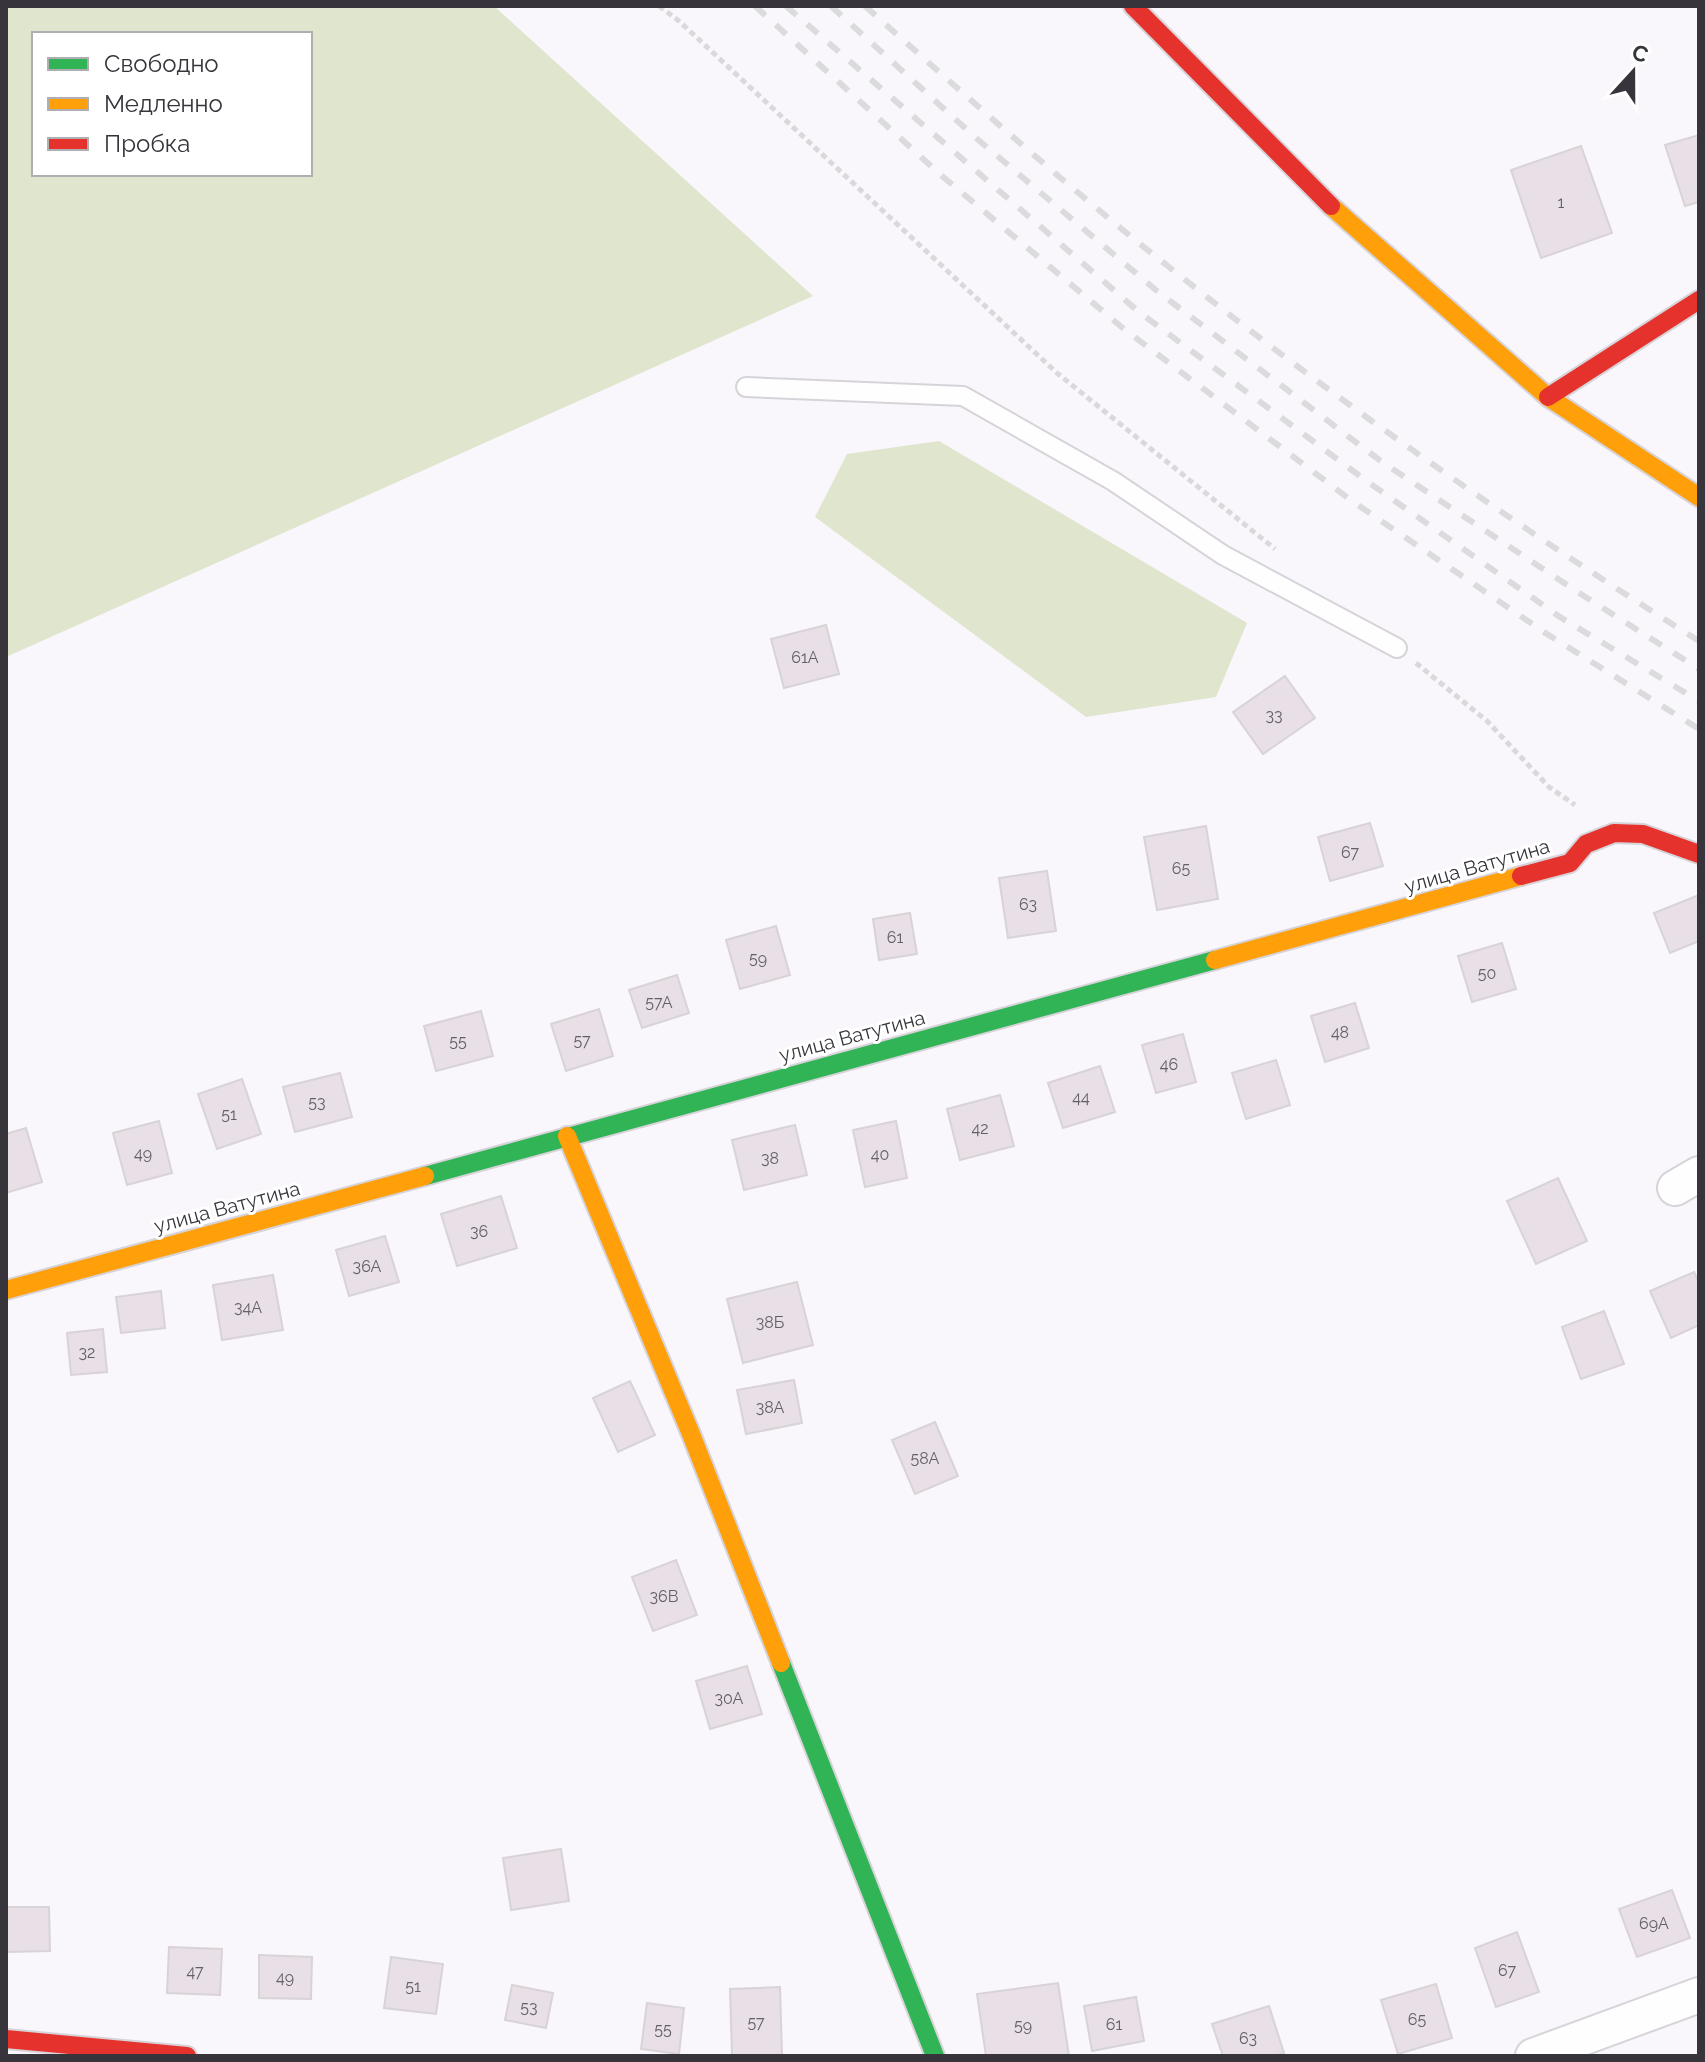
<svg xmlns="http://www.w3.org/2000/svg" width="1705" height="2062" font-family="Raleway,sans-serif">
<style>
.green{fill:#e0e5ce;fill-rule:evenodd}
.building{fill:#e9dfe6;stroke:#d7d3d7;stroke-width:2}
.lines{fill:none;stroke-linecap:round;stroke-linejoin:round}
.lane-casing{stroke:#d6d3d9;stroke-width:22}
.street-casing{stroke:#d6d3d9;stroke-width:38}
.fast-casing{stroke:#d6d3d9;stroke-width:22}
.slow-casing{stroke:#d6d3d9;stroke-width:22}
.jam-casing{stroke:#d6d3d9;stroke-width:22}
.path{stroke:#d9d8da;stroke-width:5;stroke-dasharray:6 4;stroke-linecap:butt}
.lane{stroke:#fefefe;stroke-width:18}
.street{stroke:#fefefe;stroke-width:34}
.fast{stroke:#30b455;stroke-width:18}
.slow{stroke:#ff9f0a;stroke-width:18}
.jam{stroke:#e5322d;stroke-width:18}
.rail{stroke:#dbdadc;stroke-width:6;stroke-dasharray:14 14;stroke-linecap:butt}
.labels{text-anchor:middle;stroke-width:6;stroke-linejoin:round;paint-order:stroke}
.number-label{font-size:16px;fill:#656067}
.street-label{font-size:20px;fill:#38343b;stroke:#fff}
</style>
<rect width="100%" height="100%" fill="#f9f7fb"/>
<path class="green" d="M6,6H494L813,296L6,657ZM34,34H310V174H34Z
M939,441L1247,623L1216,697L1086,717L815,517L847,454Z"/>
<path class="building" d="M1699,135V202L1685,206L1665,145Z
M1581,146L1612,233L1541,258L1511,170Z
M826,625L839,674L784,688L771,639Z
M1285,676L1315,718L1263,754L1233,712Z
M1370,823L1383,866L1330,881L1318,837Z
M1206,826L1218,899L1157,910L1144,837Z
M1047,871L1056,931L1008,938L999,878Z
M1699,895V941L1670,953L1654,913Z
M910,913L917,954L879,960L873,919Z
M776,926L790,975L740,989L726,940Z
M1502,943L1516,989L1472,1002L1458,956Z
M677,975L689,1013L642,1028L629,990Z
M1355,1003L1369,1048L1325,1062L1311,1016Z
M599,1009L613,1056L566,1071L551,1024Z
M481,1011L493,1056L436,1071L424,1026Z
M1183,1034L1196,1082L1156,1093L1142,1045Z
M1276,1060L1290,1105L1246,1119L1232,1073Z
M1100,1066L1115,1112L1063,1128L1048,1083Z
M340,1073L352,1117L295,1132L283,1087Z
M242,1079L261,1134L217,1149L198,1094Z
M1000,1095L1014,1146L960,1160L947,1109Z
M159,1121L172,1173L127,1185L113,1133Z
M896,1121L907,1178L865,1187L853,1130Z
M795,1125L807,1175L744,1190L732,1140Z
M26,1128L42,1182L6,1193V1134Z
M1558,1178L1587,1241L1536,1264L1507,1201Z
M501,1196L517,1248L457,1266L441,1214Z
M385,1236L399,1282L349,1296L336,1250Z
M1694,1272L1699,1283V1325L1671,1338L1650,1291Z
M273,1275L283,1330L222,1340L213,1285Z
M797,1282L813,1345L743,1363L727,1299Z
M161,1291L165,1328L121,1333L116,1297Z
M1604,1311L1624,1364L1581,1379L1562,1327Z
M103,1329L107,1372L71,1375L67,1333Z
M794,1380L802,1423L746,1434L737,1390Z
M630,1381L655,1435L618,1452L593,1398Z
M935,1422L958,1476L915,1494L892,1440Z
M676,1560L697,1615L653,1631L632,1577Z
M747,1666L762,1714L710,1729L696,1681Z
M561,1849L569,1901L511,1910L503,1858Z
M1672,1890L1690,1938L1637,1957L1619,1909Z
M6,1907H49L50,1951L6,1952Z
M1517,1932L1539,1992L1496,2007L1475,1948Z
M169,1947L222,1949L220,1995L167,1993Z
M259,1955L312,1957L311,1999L259,1998Z
M391,1957L443,1964L436,2014L384,2008Z
M1058,1983L1069,2056H986L977,1994Z
M1436,1984L1452,2038L1398,2054L1381,2000Z
M512,1985L553,1993L546,2028L505,2020Z
M780,1987L782,2056H732L730,1989Z
M1136,1997L1144,2041L1092,2051L1084,2006Z
M647,2003L684,2008L679,2054L641,2049Z
M1269,2006L1284,2053L1274,2056H1223L1212,2024Z"/>
<g class="lines">
<defs>
<path id="lane" d="M746,387L963,396L1113,481L1223,555L1397,648"/>
<path id="street" d="M1675,1188L1699,1174
M1533,2056L1699,1995"/>
<path id="fast" d="M425,1176L1215,960
M781,1663L935,2056"/>
<path id="slow" d="M1331,206L1548,397L1699,497
M1215,960L1521,876
M567,1136L691,1434L781,1663
M6,1290L425,1176"/>
<path id="jam" d="M1133,6L1331,206
M1548,397L1699,300
M1521,876L1570,863L1586,844L1614,833L1643,834L1699,854
M6,2039L187,2056"/>
</defs>
<use href="#lane" class="lane-casing"/>
<use href="#street" class="street-casing"/>
<use href="#fast" class="fast-casing"/>
<use href="#slow" class="slow-casing"/>
<use href="#jam" class="jam-casing"/>
<path class="path" d="M659,6L679,21L1057,373L1275,549
M1416,663L1487,721L1549,787L1575,805"/>
<use href="#lane" class="lane"/>
<use href="#street" class="street"/>
<use href="#fast" class="fast"/>
<use href="#slow" class="slow"/>
<use href="#jam" class="jam"/>
<path class="rail" d="M755,6L942,176L1124,329L1352,501L1547,634L1699,729
M786,6L1139,312L1368,482L1560,617L1699,701
M831,6L976,138L1157,291L1382,462L1576,591L1699,669
M865,6C965,95 1064,184 1169,267C1338,402 1516,526 1699,641"/>
</g>
<g class="labels">
<g class="number-label">
<text x="1561" y="208">1</text>
<text x="805" y="663">61А</text>
<text x="1274" y="721">33</text>
<text x="1350" y="858">67</text>
<text x="1181" y="874">65</text>
<text x="1028" y="910">63</text>
<text x="895" y="943">61</text>
<text x="758" y="964">59</text>
<text x="1487" y="979">50</text>
<text x="659" y="1008">57А</text>
<text x="1340" y="1038">48</text>
<text x="582" y="1046">57</text>
<text x="458" y="1047">55</text>
<text x="1169" y="1070">46</text>
<text x="1081" y="1103">44</text>
<text x="317" y="1108">53</text>
<text x="229" y="1120">51</text>
<text x="980" y="1134">42</text>
<text x="143" y="1159">49</text>
<text x="880" y="1160">40</text>
<text x="770" y="1164">38</text>
<text x="479" y="1237">36</text>
<text x="367" y="1272">36А</text>
<text x="248" y="1313">34А</text>
<text x="770" y="1328">38Б</text>
<text x="87" y="1358">32</text>
<text x="770" y="1413">38А</text>
<text x="925" y="1464">58А</text>
<text x="664" y="1602">36В</text>
<text x="729" y="1704">30А</text>
<text x="1654" y="1929">69А</text>
<text x="1507" y="1976">67</text>
<text x="195" y="1977">47</text>
<text x="285" y="1983">49</text>
<text x="413" y="1992">51</text>
<text x="529" y="2013">53</text>
<text x="1417" y="2025">65</text>
<text x="756" y="2028">57</text>
<text x="1114" y="2030">61</text>
<text x="1023" y="2031">59</text>
<text x="663" y="2035">55</text>
<text x="1248" y="2044">63</text>
</g>
<g class="street-label">
<text transform="translate(1477 866) rotate(-16)" y="7">улица Ватутина</text>
<text transform="translate(852 1036) rotate(-15)" y="7">улица Ватутина</text>
<text transform="translate(227 1207) rotate(-15)" y="7">улица Ватутина</text>
</g>
</g>
<rect width="1705" height="2062" fill="none" stroke="#38343b" stroke-width="16"/>
<rect x="32" y="32" width="280" height="144" fill="#ffffff" stroke="#afaeb1" stroke-width="2"/>
<rect x="48" y="58" width="40" height="12" fill="#30b455" stroke="#afaeb1" stroke-width="2"/>
<text x="104" y="72" font-size="24" fill="#38343b">Свободно</text>
<rect x="48" y="98" width="40" height="12" fill="#ff9f0a" stroke="#afaeb1" stroke-width="2"/>
<text x="104" y="112" font-size="24" fill="#38343b">Медленно</text>
<rect x="48" y="138" width="40" height="12" fill="#e5322d" stroke="#afaeb1" stroke-width="2"/>
<text x="104" y="152" font-size="24" fill="#38343b">Пробка</text>
<g transform="translate(1633 72) rotate(21)" stroke="#ffffff" stroke-width="6" paint-order="stroke">
<path d="M0-6L14 30L0 20L-14 30Z" fill="#38343b"/>
<text y="-12" font-size="22" font-weight="bold" text-anchor="middle" fill="#38343b">С</text>
</g>
</svg>
